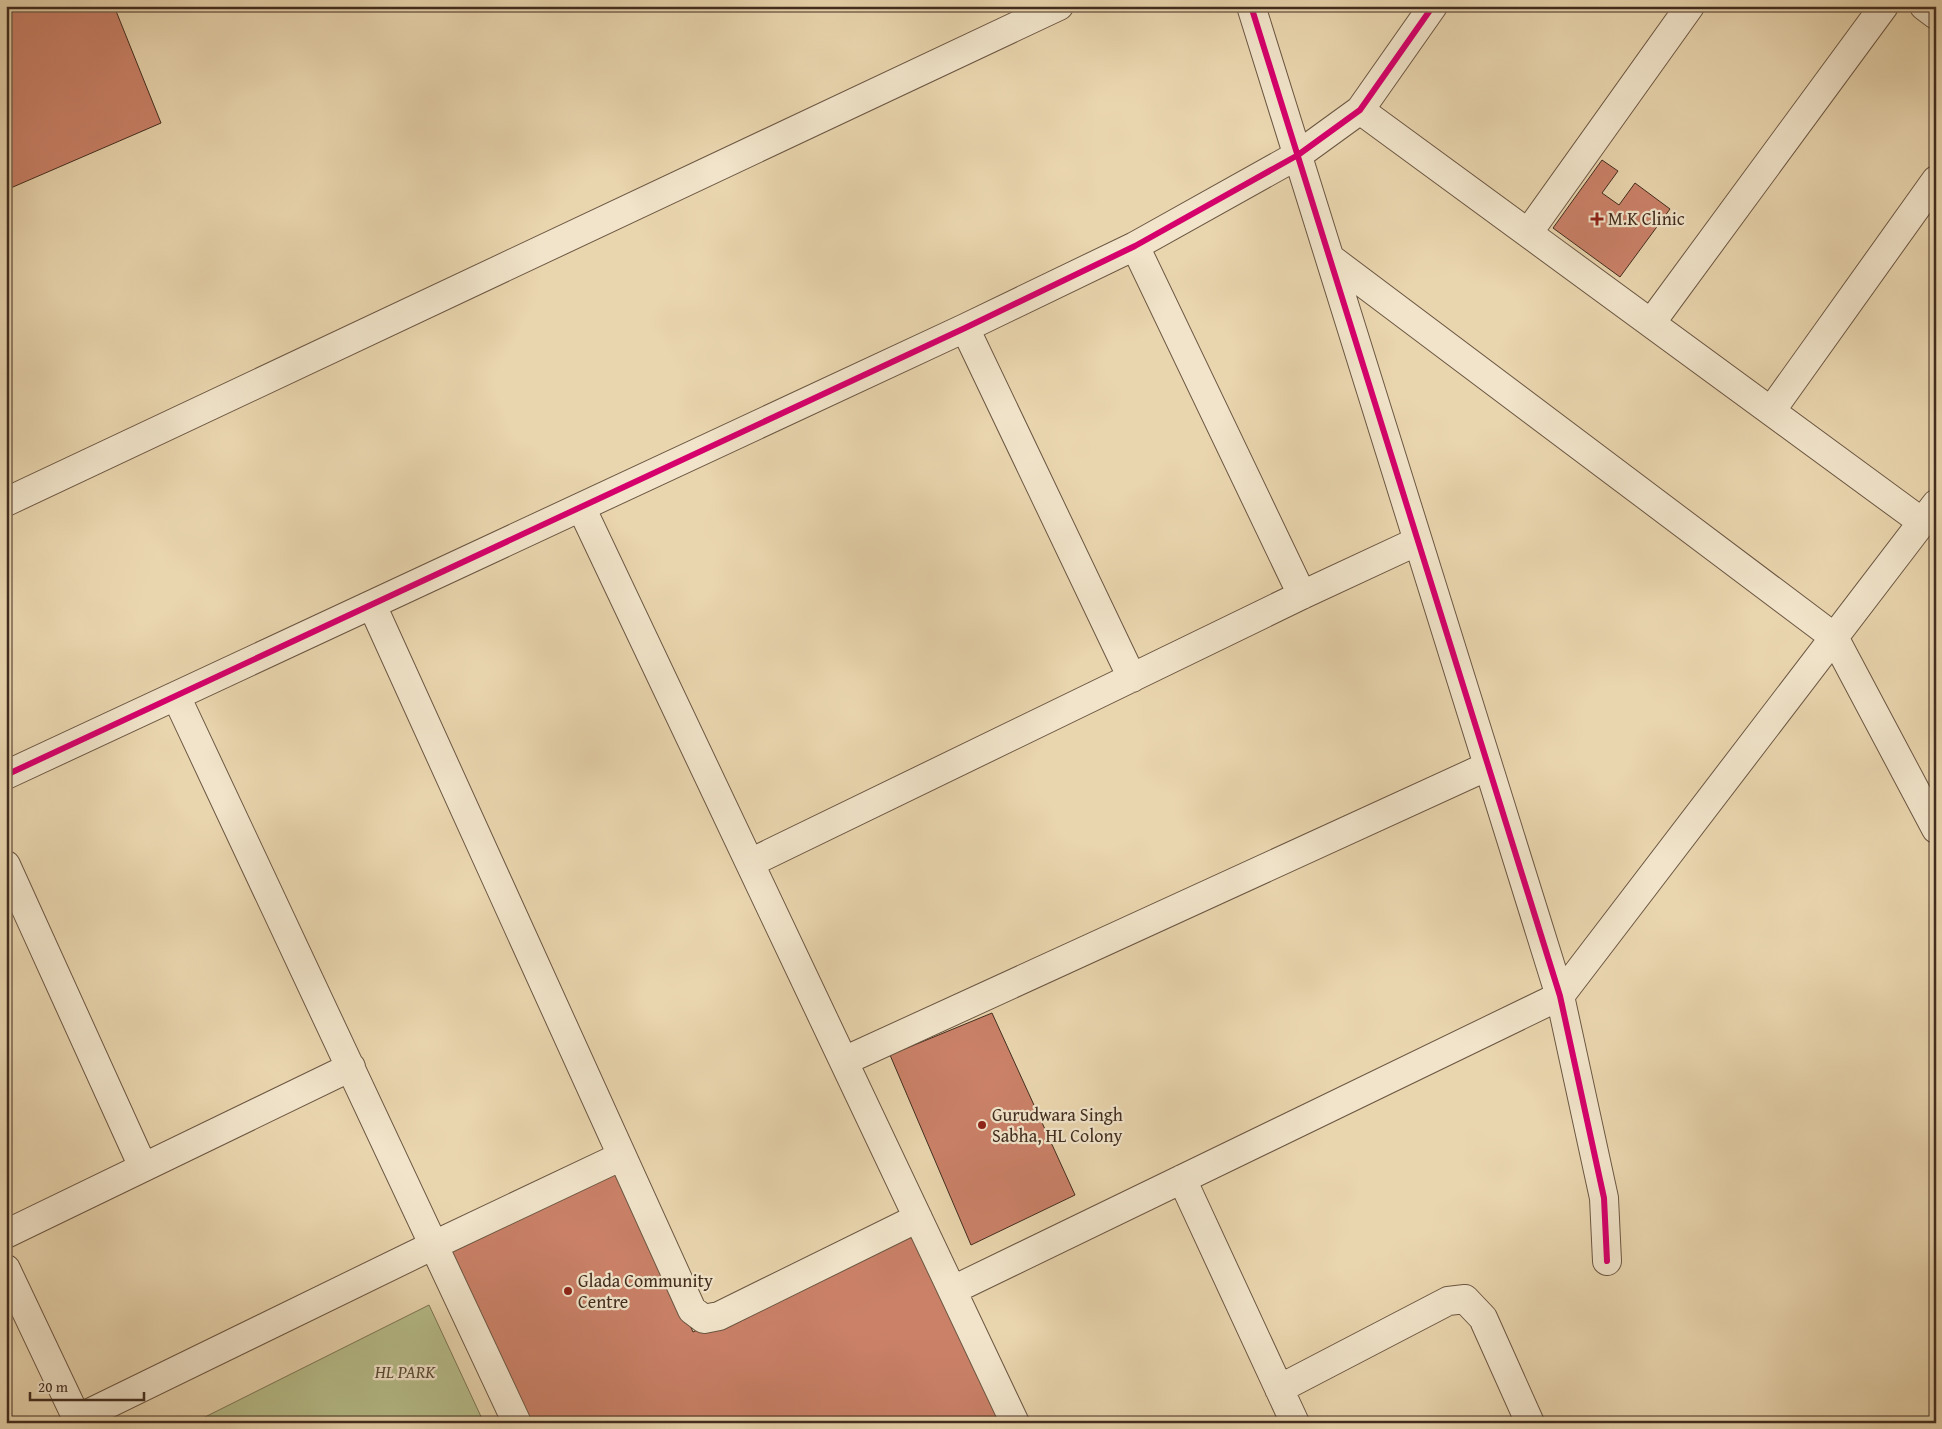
<svg xmlns="http://www.w3.org/2000/svg" width="1942" height="1429" font-family="'Gentium Book Plus',serif">
<style>
.green{fill:#b6bd8a;stroke:#7c7554}
.building{fill:#ca8168;stroke:#422d1f}
.lines{fill:none;stroke-linecap:round;stroke-linejoin:round}
.street-casing{stroke:#6c5743;stroke-width:30}
.street{stroke:#f1e4ca;stroke-width:28}
.cycleway-casing{stroke:#f1e4ca;stroke-width:9}
.cycleway{stroke:#d6006c;stroke-width:6}
.poi-dot{fill:#8f2418;stroke:#f1e4ca;stroke-width:2}
.labels{text-anchor:middle;stroke-width:4.5;stroke-linejoin:round;paint-order:stroke}
.poi-label{font-size:18px;fill:#422d1f;stroke:#f1e4ca;text-anchor:start}
.park-label{font-size:18px;font-style:italic;fill:#594a34;stroke:#f1e4ca}
</style>
<rect width="100%" height="100%" fill="#e9d5ae"/>
<filter id="stains"><feTurbulence type="fractalNoise" baseFrequency=".004" numOctaves="4"/><feColorMatrix values="0 0 0 0 .2 0 0 0 0 .09 0 0 0 0 .02 0 0 0 .5 -.17"/></filter>
<radialGradient id="worn" r=".72"><stop offset=".6" stop-color="#630" stop-opacity="0"/><stop offset="1" stop-color="#630" stop-opacity=".3"/></radialGradient>
<path class="green" d="M429,1305L484,1423H193Z"/>
<path class="building" d="M6,6H114L161,123L6,190Z
M1602,160L1618,171L1602,193L1619,205L1635,183L1670,209L1620,277L1553,228Z
M992,1013L1075,1195L971,1245L890,1055Z
M618,1164L693,1332L917,1227L1011,1423H525L442,1249Z"/>
<g class="lines">
<defs>
<path id="street" d="M1251,6L1560,996L1604,1198L1607,1261
M1924,6L1936,15
M1360,110L1922,522
M1528,233L1690,6
M1135,246L1302,595
M1330,258L1834,637L1936,829
M1651,323L1884,6
M965,328L1132,678
M1771,411L1936,180
M6,502L1059,6
M581,507L1015,1423
M372,605L692,1310L704,1319L719,1316L918,1218
M176,696L517,1423
M6,775L965,328L1135,246L1298,155L1360,110L1433,6
M750,863L1302,595L1418,541
M6,865L143,1167
M844,1061L1488,766
M1182,1179L1295,1423
M6,1234L351,1067
M6,1269L79,1423
M953,1290L1560,996L1936,504
M1279,1389L1448,1301L1465,1299L1483,1318L1530,1423
M77,1419L434,1245L622,1156"/>
</defs>
<use href="#street" class="street-casing"/>
<use href="#street" class="street"/>
<defs>
<path id="cycleway" d="M1251,6L1560,996L1604,1198L1607,1261
M6,775L965,328L1135,246L1298,155L1360,110L1433,6"/>
</defs>
<use href="#cycleway" class="cycleway-casing"/>
<use href="#cycleway" class="cycleway"/>
</g>
<g class="poi-dot">
<path d="M1594.5 211.5h5v5h5v5h-5v5h-5v-5h-5v-5h5z"/>
<circle cx="982" cy="1125" r="5"/>
<circle cx="568" cy="1291" r="5"/>
</g>
<g class="labels">
<g class="poi-label">
<text x="1608" y="225">M.K Clinic</text>
<text x="992" y="1121">Gurudwara Singh<tspan x="992" dy="21">Sabha, HL Colony</tspan></text>
<text x="578" y="1287">Glada Community<tspan x="578" dy="21">Centre</tspan></text>
</g>
<g class="park-label">
<text x="405" y="1378">HL PARK</text>
</g>
</g>
<rect width="1942" height="1429" fill="none" stroke="#e9d5ae" stroke-width="25"/>
<rect x="8" y="8" width="1927" height="1414" fill="none" stroke="#422d1f" stroke-width="2.5"/>
<rect x="12" y="12" width="1917" height="1404" fill="none" stroke="#422d1f"/>
<path d="M30 1392v8h114v-8" fill="none" stroke="#422d1f" stroke-width="2.5"/>
<text x="38" y="1392" font-size="15" fill="#422d1f" stroke="#f1e4ca" stroke-width="4" paint-order="stroke">20 m</text>
<rect width="100%" height="100%" filter="url(#stains)"/>
<rect width="100%" height="100%" fill="url(#worn)"/>
</svg>
